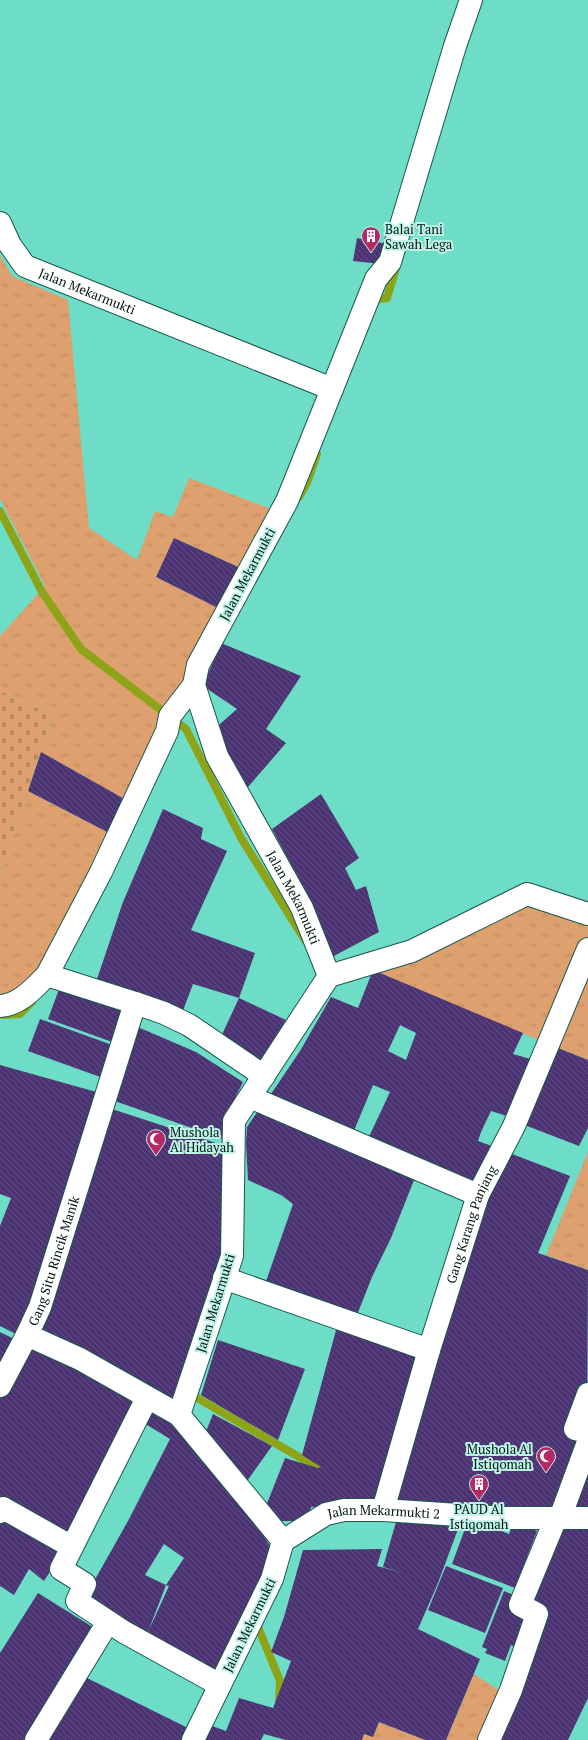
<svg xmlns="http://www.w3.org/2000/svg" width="588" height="1740" font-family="'PT Serif',serif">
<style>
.grass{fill:url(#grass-tufts)}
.cemetery{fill:url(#cemetery-stones)}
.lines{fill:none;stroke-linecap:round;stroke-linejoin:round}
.stream{stroke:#8ea418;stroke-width:8}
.building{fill:url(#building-back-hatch);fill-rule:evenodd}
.street-casing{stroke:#19574c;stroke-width:24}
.street{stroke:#fff;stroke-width:22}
.labels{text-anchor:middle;stroke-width:4;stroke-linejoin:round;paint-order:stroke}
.poi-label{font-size:13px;fill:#001612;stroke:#c0f3e7;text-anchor:start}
.street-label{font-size:13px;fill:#001612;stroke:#c0f3e7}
</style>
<defs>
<pattern id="grass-tufts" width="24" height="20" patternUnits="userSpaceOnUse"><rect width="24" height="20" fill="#dea06e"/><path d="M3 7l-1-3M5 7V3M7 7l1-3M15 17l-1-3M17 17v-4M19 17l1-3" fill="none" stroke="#bd895e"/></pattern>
<pattern id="cemetery-stones" width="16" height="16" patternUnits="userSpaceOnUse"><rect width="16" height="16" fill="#dea06e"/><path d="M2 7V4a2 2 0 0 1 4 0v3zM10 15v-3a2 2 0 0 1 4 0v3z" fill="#bd895e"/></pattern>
<pattern id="building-back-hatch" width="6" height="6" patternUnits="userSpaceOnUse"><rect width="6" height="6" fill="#4c3374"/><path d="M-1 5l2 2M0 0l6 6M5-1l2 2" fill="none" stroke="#604e82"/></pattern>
</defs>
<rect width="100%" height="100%" fill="#6dddc7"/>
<path class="grass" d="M0,255L12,276L68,300L89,528L137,560L155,511L173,517L189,478L277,511L245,570L174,538L156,577L222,610L162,717L128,801L41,752L53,715L0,691V636L45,586L0,499Z
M28,791L113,835L38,979L0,998V876Z
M527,901L588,923V1060L497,1023L373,970Z
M588,1152V1270L546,1255Z
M474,1674L505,1694L485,1740H446Z
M379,1722L425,1740H362L364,1734L373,1737Z"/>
<path class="cemetery" d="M0,691L53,715L0,876Z"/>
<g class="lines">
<path class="stream" d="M371,302V300L387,298L397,265
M299,497L307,483L317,454
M0,511L42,592L81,649L186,729L241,838L305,940
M3,1015L20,1014L32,1002
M196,1390L194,1396L318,1468L316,1476
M256,1622L280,1681L279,1703"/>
</g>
<path class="building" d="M357,238L393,245L381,264L353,261Z
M174,538L245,570L222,610L156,577Z
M221,643L301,676L266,729L286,743L242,794L212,731L237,709L203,686Z
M41,752L128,801L113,835L28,791Z
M321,794L359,858L345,868L356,890L366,886L379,932L332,957L306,892L272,829Z
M163,809L203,828L201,839L227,851L191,930L255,953L239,998L193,984L181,1016L96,982L123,902Z
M373,970L523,1033L513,1054L534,1060L510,1117L491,1111L481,1132L478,1141L497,1148L476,1188L367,1141L390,1092L373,1085L353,1133L269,1097L300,1051L331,997L358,1008ZM400,1025L416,1033L406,1060L388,1051Z
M62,981L129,1004L115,1043L48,1019Z
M239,998L286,1020L258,1064L220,1039Z
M40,1019L115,1046L103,1078L28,1051Z
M133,1025L196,1052L243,1082L231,1106L226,1140L109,1099Z
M553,1046L588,1060V1128L579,1146L522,1124Z
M0,1065L100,1093L20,1336L0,1326V1226L11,1198L0,1194Z
M109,1108L225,1146L223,1262L174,1405L34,1331Z
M260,1108L416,1175L391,1238L372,1277L355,1320L264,1287L293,1204L281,1195L248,1180L246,1144L247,1127Z
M507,1152L570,1176L538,1253L588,1270L587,1435L557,1511L389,1507L484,1201Z
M338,1323L426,1352L380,1504L311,1507L307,1521H280L266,1506L285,1458L318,1468L321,1467L302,1455Z
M0,1332L18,1341L0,1376Z
M29,1340L143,1399L68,1541L0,1505V1393Z
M218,1340L305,1369L278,1440L201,1395Z
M148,1401L168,1410L237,1494L270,1546V1566L216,1678L84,1599L128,1521L170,1439L139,1420ZM164,1544L184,1558L166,1585L169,1586L148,1632L166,1585L145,1575Z
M213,1414L272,1446L247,1481L205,1434Z
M588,1453V1509L567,1510Z
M0,1517L65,1548L44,1581L29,1569L14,1595L0,1586Z
M469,1518L509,1534L514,1522L537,1531L515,1588L452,1564Z
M461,1521L438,1583L418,1629L480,1659L446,1740H425L379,1722L373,1737L364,1734L362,1740H286L264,1734L261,1740H200L207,1724L226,1731L239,1698L273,1708L291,1661L271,1652L284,1617L303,1550L382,1549L377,1566L404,1573L383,1567L396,1522Z
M558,1527L588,1528V1698L568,1740H493L508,1704L527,1602Z
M446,1566L503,1588L485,1633L428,1610Z
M504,1591L518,1597L534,1613L520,1649L511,1645L505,1661L485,1653L487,1649L482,1647Z
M38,1593L99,1631L32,1740H0V1653Z
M81,1675L192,1730L187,1740H41Z"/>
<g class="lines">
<defs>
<g id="street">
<path id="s1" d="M0,223L10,245L25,266L332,389L287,501L198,665L194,685L217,756L302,908L329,976L234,1121L232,1256L179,1415L283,1541L272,1579L193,1740"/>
<path d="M332,389L376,279L390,262L455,46L471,0"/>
<path d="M329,976L412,951L527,894L588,914"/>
<path d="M135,1003L47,975L101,872L167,731L170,716L194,685"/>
<path d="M0,1006C20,1005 34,988 47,975"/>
<path d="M250,1097L478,1195"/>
<path d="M224,1278L429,1350"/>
<path d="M0,1386L27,1335"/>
<path d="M588,1394L575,1429L588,1432"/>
<path d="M147,1398L61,1569L85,1584L77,1601L124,1632L220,1685"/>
<path id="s2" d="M179,1415L80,1359L27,1335L40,1307L135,1003L164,1013L189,1025L264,1076"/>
<path id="s3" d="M383,1510L429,1350L478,1195L514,1126L588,949"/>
<path d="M0,1512L3,1508L72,1547"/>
<path d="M560,1518L588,1442"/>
<path id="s4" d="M283,1541L326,1514L344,1510H383L504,1518H588"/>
<path d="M36,1740L108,1622"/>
<path d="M489,1740L511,1690L537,1614L520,1605L556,1518"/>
</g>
</defs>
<use href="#street" class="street-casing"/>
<use href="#street" class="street"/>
</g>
<defs>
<symbol id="building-pin" viewBox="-11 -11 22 30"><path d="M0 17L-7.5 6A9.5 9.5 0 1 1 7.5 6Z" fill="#b42a67" stroke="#c0f3e7"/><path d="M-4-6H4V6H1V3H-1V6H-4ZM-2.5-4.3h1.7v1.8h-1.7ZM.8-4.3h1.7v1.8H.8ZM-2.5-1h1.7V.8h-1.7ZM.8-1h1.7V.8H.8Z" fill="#fff"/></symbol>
<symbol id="mosque-pin" viewBox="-11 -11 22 30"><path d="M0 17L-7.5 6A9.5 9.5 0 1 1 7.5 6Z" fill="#b42a67" stroke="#c0f3e7"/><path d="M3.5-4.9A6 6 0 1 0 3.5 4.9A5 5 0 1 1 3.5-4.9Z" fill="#fff"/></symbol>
</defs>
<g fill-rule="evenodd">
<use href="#building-pin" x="360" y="225" width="22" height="30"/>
<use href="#mosque-pin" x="145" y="1128" width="22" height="30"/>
<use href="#mosque-pin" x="535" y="1445" width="22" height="30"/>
<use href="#building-pin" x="468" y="1473" width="22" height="30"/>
</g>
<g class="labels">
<g class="poi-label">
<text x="385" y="234">Balai Tani<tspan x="385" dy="15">Sawah Lega</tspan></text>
<text x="170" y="1137">Mushola<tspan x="170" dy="15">Al Hidayah</tspan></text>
<text x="532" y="1454" text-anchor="end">Mushola Al<tspan x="532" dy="15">Istiqomah</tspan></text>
<text x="479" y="1514" text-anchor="middle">PAUD Al<tspan x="479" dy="15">Istiqomah</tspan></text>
</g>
<g class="street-label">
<text dy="5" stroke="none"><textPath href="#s1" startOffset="117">Jalan Mekarmukti</textPath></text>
<text transform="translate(247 574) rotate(-62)" y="5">Jalan Mekarmukti</text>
<text dy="5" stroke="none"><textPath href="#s1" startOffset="944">Jalan Mekarmukti</textPath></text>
<text dy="5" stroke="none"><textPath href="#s3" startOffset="299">Gang Karang Panjang</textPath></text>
<text dy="5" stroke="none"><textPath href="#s2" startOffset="251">Gang Situ Rincik Manik</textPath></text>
<text transform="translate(215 1303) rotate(-73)" y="5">Jalan Mekarmukti</text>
<text dy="5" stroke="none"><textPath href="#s4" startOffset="109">Jalan Mekarmukti 2</textPath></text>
<text transform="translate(249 1625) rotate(-64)" y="5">Jalan Mekarmukti</text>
</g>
</g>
</svg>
